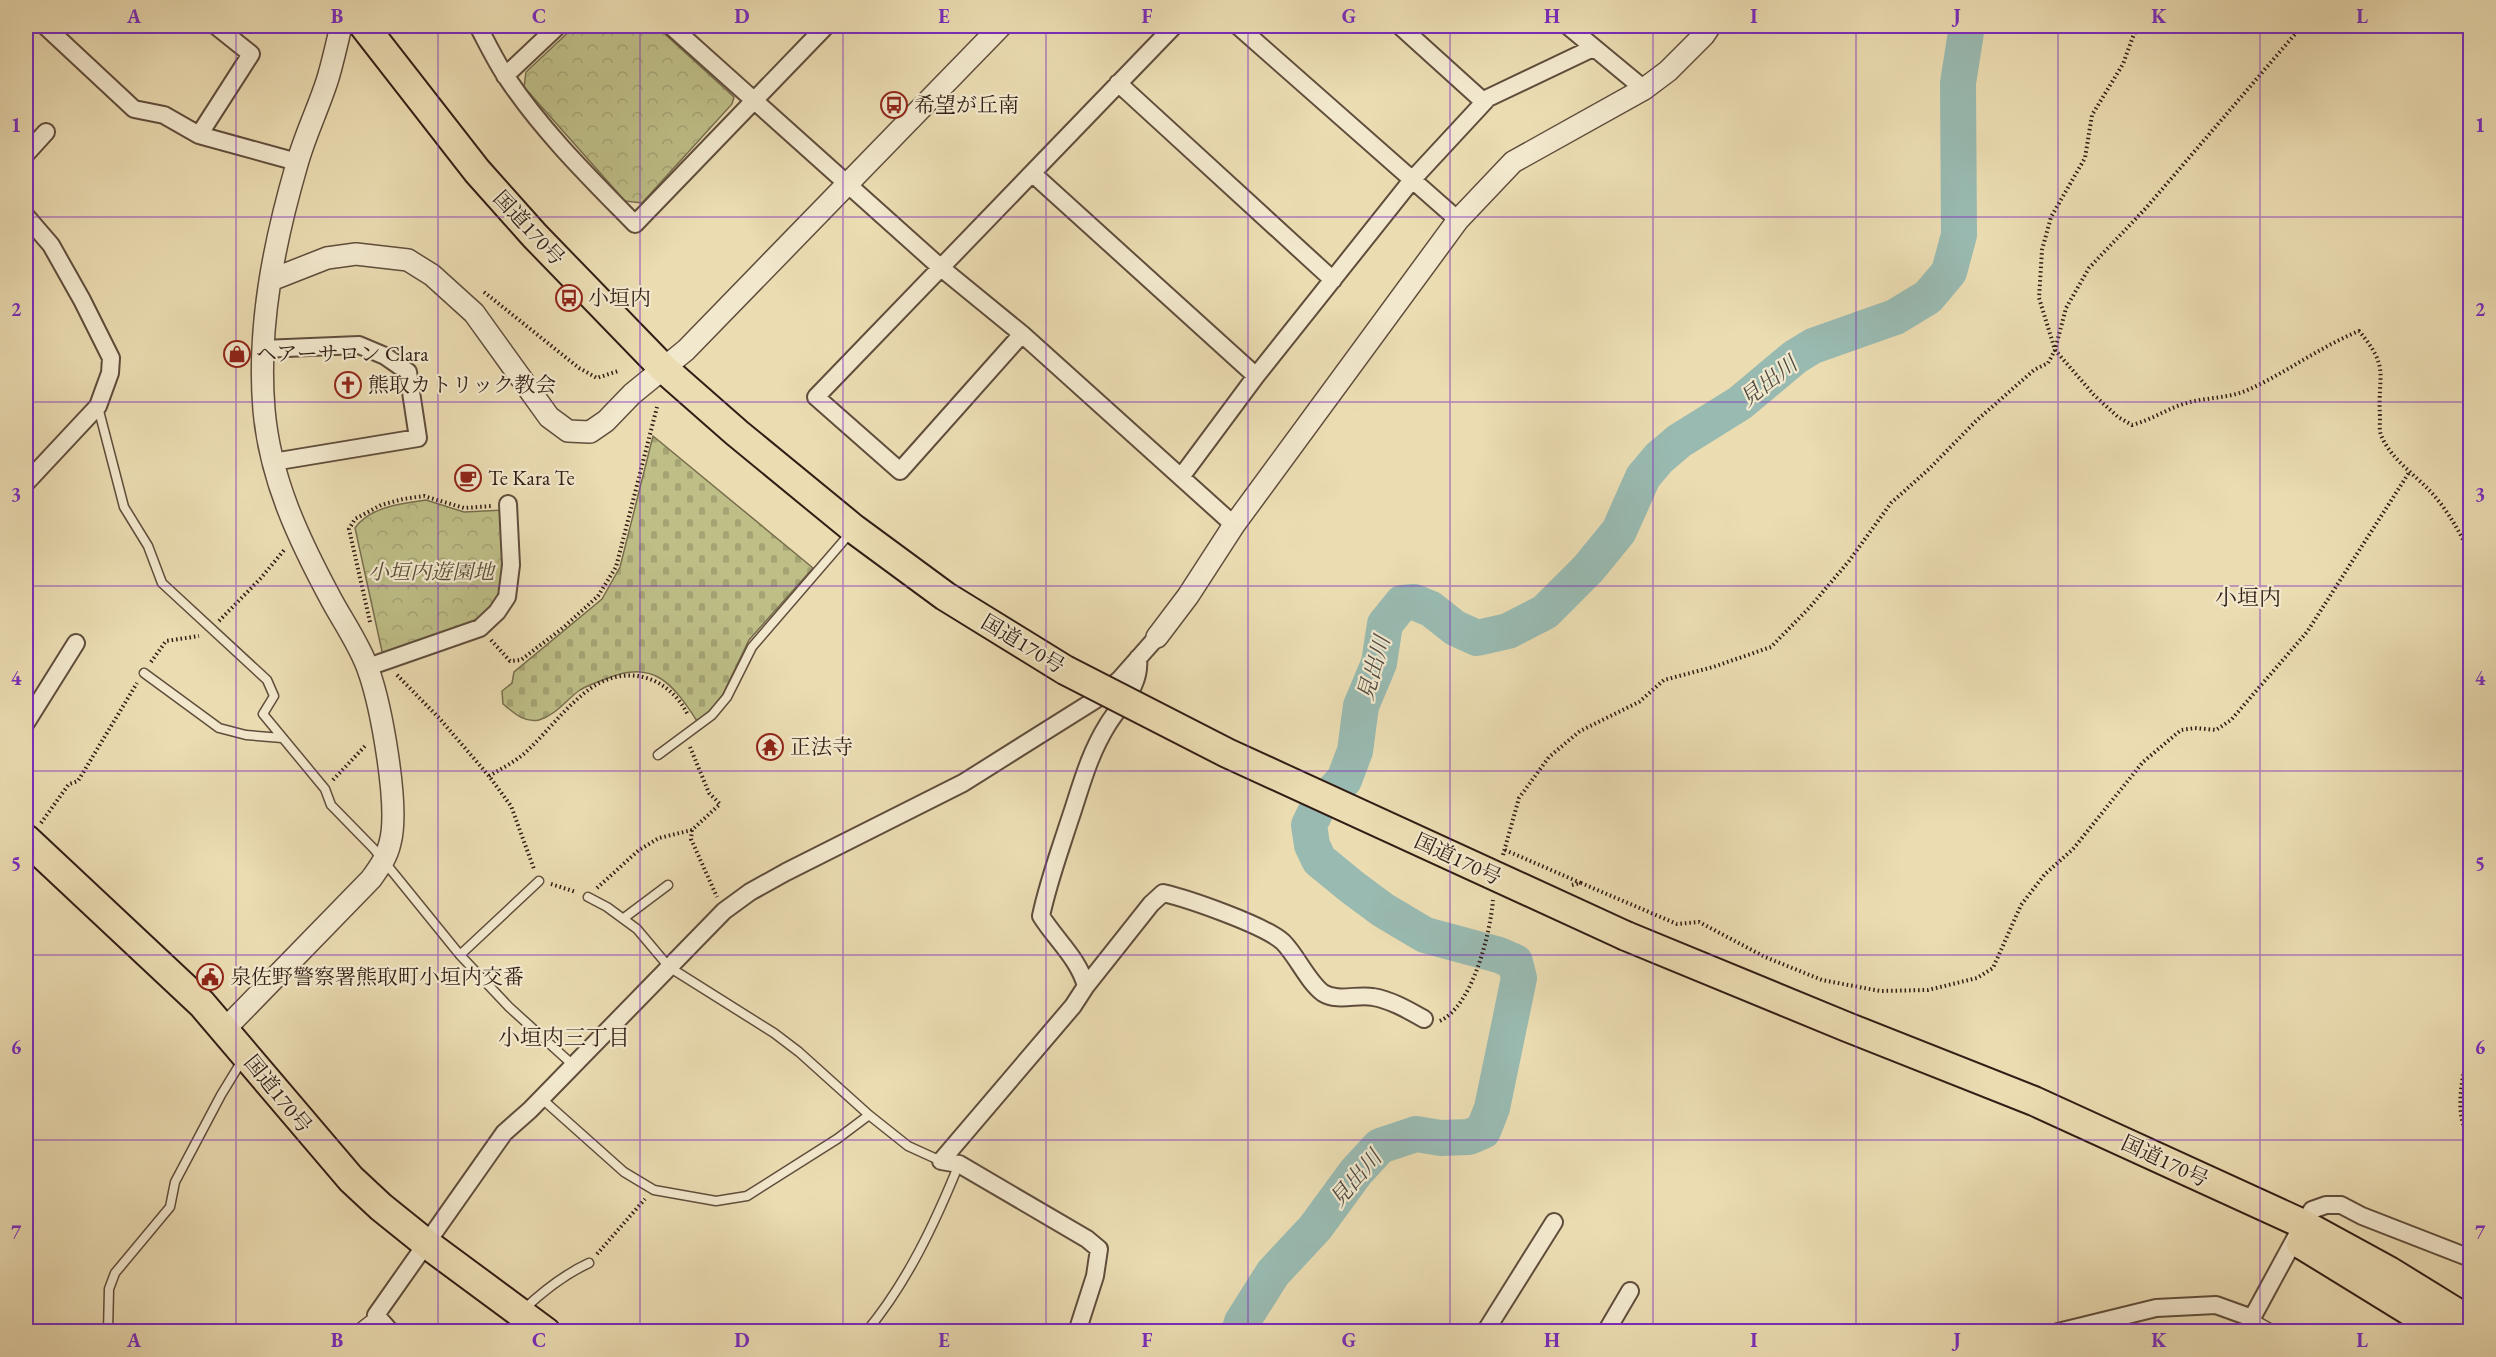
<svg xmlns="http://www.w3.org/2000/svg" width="2496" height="1357" font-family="'EB Garamond','Noto Serif JP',serif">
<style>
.forest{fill:url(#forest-crowns);stroke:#786e4e;stroke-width:1.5}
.cemetery{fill:url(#cemetery-stones);stroke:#786e4e;stroke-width:1.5}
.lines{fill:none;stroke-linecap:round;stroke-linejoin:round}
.river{stroke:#99bab1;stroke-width:36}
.service-casing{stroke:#604d3c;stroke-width:11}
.minor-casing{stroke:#604d3c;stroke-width:20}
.tertiary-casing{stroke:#604d3c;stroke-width:24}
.trunk-casing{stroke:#311d15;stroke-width:32}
.path{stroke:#311d15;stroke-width:4;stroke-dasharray:1.5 3;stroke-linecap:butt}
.service{stroke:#f2e8cd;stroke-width:8}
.minor{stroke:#f2e8cd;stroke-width:16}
.tertiary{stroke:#f2e8cd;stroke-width:21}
.trunk{stroke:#ebdcb2;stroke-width:28}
.trunk-bridge-casing{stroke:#311d15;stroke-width:32;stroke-linecap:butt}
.trunk-bridge{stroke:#ebdcb2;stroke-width:28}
.grid{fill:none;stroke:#7b2cbf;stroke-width:1.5;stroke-opacity:0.55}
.labels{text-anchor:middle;stroke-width:4.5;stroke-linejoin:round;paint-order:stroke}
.poi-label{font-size:21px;fill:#311d15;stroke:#f2e8cd;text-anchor:start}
.street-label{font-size:21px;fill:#311d15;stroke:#f2e8cd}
.park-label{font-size:21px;font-style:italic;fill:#5b4d37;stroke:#f2e8cd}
.water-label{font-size:22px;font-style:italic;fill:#504c44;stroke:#f2e8cd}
.neighbourhood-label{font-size:22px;fill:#311d15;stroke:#f2e8cd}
.neatline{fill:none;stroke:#7b2cbf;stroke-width:2}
.grid-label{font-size:20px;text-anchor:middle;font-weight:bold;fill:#7b2cbf}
</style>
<defs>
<pattern id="forest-crowns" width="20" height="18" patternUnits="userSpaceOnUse" patternTransform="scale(1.5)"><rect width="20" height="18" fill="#bebe87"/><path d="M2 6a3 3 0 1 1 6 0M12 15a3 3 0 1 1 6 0" fill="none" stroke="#a4a374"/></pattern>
<pattern id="cemetery-stones" width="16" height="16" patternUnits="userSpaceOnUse" patternTransform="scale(1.5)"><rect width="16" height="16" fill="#bebe87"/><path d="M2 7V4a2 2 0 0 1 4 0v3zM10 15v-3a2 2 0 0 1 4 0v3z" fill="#a4a374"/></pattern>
</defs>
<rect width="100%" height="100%" fill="#ebdcb2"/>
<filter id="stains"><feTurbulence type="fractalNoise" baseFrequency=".00333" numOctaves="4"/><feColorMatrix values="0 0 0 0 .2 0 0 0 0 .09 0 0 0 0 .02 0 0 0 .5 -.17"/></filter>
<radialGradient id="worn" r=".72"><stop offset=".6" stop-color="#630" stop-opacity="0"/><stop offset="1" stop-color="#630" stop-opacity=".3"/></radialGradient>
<path class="forest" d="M575,26H656L734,97L732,104L642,203L625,201L524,87L526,72Z
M426,500L464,512L504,510L506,572L501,599L480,622L383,656L355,528C369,507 403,503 426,500Z"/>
<path class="cemetery" d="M653,436L813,568L749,640L722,696L706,715L697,721C673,684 653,658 606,679C597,682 588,685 580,690C567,699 556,715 539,720C524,723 514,713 503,704L502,691L512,683L514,672L602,599L620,567Z"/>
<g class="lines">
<path class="river" d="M1239,1332L1242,1322L1273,1273L1315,1228L1356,1172L1380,1146L1416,1134L1441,1138L1469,1137L1483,1131L1492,1108L1519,978L1515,962L1499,955L1425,935L1383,910L1352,887L1319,860L1312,845L1309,825L1318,807L1344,780L1355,751L1361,706L1379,663L1385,624L1402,603L1414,602L1431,609L1455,628L1477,638L1508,631L1545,612L1588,569L1619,531L1643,477L1659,458L1679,441L1740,403L1795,357L1813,346L1895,317L1928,297L1949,272L1959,235L1958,83L1967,26"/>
<defs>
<path id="service" d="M98,407L124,507L148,546L162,583L267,680L274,696L263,714L325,789L331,805L374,849L460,955L509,1007L573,1065
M144,673L219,728L246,735L282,738
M658,755L712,715L727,697L752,647L852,531
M588,897L607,907L637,929L669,967L774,1033L799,1052L869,1115L908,1146L941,1161
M624,918L668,885
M460,955L539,881
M541,1098L624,1172L654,1190L716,1201L747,1196L837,1139L869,1115
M522,1311C543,1291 563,1275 589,1263
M2252,1318L2277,1332
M108,1332L109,1289L115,1273L170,1207L175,1182L221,1095L243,1059
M354,1332L376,1315
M866,1332C907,1283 935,1223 959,1164"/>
<path id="minor" d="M45,26L134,109L164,115L199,135L297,162
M478,26C487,43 496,62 507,78C543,132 590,178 635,224L826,26
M671,26L940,267L1022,334L1234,525
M1238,26L1458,220
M1400,26L1484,102
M1568,26L1644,89
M505,76L558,26
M1118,83L1333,280
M199,135L251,54L216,26
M26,154L46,132
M1032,173L1256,376
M26,216L51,245L82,300L111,358L110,373L98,406L26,483
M1022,334L900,471L816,397L1174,26
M262,349L359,345L385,356L408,372L418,438L273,462
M1181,477L1256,376L1412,180L1488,98L1593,48
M368,667L480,628L497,612L507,597L511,565L508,504
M26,723L76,643
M1086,986L1151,904L1163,893C1189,899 1264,925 1283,942C1297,956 1308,982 1323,993C1337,1002 1358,994 1373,997C1391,1000 1408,1010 1424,1019
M941,1161L1073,1006L1086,986C1078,958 1056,940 1041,916C1048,883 1059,853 1069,822C1081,787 1088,756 1108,724C1122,702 1141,685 1138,658
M941,1161L959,1164L1087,1239L1099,1249L1095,1276L1077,1332
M391,1332L376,1315L504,1133L530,1110L724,911L750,892L786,872L963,783L1095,700L1119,680L1157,637
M1485,1332L1554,1222
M1606,1332L1630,1291
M2058,1332L2156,1308L2216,1305L2252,1318L2303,1224L2312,1210L2326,1205H2341L2362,1216L2470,1258"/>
<path id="tertiary" d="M271,280L327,258L356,254L408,260L432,275L474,313L549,417L568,431L590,432L606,421L632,394L686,350L1001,26
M1157,637L1188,596L1234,525L1458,220L1513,162L1644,89L1668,71L1704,35L1710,26
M225,1029L371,879C379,868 387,857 390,843C400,807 381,705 368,669C360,646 344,623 332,601C299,540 270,479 264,410C257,327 274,243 297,164C305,135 319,107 328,78C333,61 337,43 341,26"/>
<path id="trunk" d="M364,26L477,171L535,236L663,368L737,433L854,529L945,596L1065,670
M26,839L202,1004L351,1179L381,1207L427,1244L546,1332
M1626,936L1847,1027L2034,1101L2303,1224L2389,1271L2470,1321
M2301,1244L2444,1332"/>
</defs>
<use href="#service" class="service-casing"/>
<use href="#minor" class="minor-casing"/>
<use href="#tertiary" class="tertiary-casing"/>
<use href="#trunk" class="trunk-casing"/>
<path class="path" d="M2142,26L2134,34L2123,64L2092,115L2085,158L2051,217L2042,250L2039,298L2055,350L2094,395L2118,417L2132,425C2151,420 2165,410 2183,404C2205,397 2229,399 2250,389C2287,372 2320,347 2359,331C2391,369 2377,374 2380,417C2380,423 2379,430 2381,435C2390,458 2414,474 2430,491C2447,509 2459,531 2470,553
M484,292L579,368L597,378L618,371
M219,621L261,578L285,549
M370,622L349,529L355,519L381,505L403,499L424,496L464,508L492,506
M491,640L510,661L521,660L564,627L598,596L616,567L657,407
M151,662L166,641L199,636
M397,675L440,719L489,776L511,806L534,869
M489,776C502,768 517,761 528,750C549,730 567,705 591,688C628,663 669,677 688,715
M333,780L365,746
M41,823L69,784L78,781L137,683
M692,830L691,839L717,897
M1505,850L1581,883
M1503,855L1519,798L1549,757L1580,731L1639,702L1664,680L1713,667L1771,647L1810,607L1849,561L1891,503L1930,468L1976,421L2034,370L2048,363L2055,350L2066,308L2089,268L2146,208L2302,26
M551,884L576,892
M1572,885L1581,883L1677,924L1699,922L1765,957L1822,980L1880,991L1928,990L1977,978L1993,968L2021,905L2045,874L2073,849L2143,762L2181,730L2195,728L2216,730L2231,720L2307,632L2410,471
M597,888L639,850L659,838L692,830L720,804L709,793L690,747
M1440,1021C1473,1005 1490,934 1493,900
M2470,1039C2465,1072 2451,1110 2470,1139
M597,1254L645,1199
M26,1311L36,1332"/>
<use href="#service" class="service"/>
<use href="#minor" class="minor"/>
<use href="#tertiary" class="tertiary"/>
<use href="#trunk" class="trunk"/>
<defs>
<path id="trunk-bridge" d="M1065,670L1227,753L1626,936"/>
</defs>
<use href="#trunk-bridge" class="trunk-bridge-casing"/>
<use href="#trunk-bridge" class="trunk-bridge"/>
</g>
<path class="grid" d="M236,26V1332M438,26V1332M640,26V1332M843,26V1332M1046,26V1332M1248,26V1332M1450,26V1332M1653,26V1332M1856,26V1332M2058,26V1332M2260,26V1332M26,217H2470M26,402H2470M26,586H2470M26,771H2470M26,955H2470M26,1140H2470"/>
<defs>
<symbol id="bus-ring" viewBox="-11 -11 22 22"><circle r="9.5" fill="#f2e8cd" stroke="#8f2418" stroke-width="1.5"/><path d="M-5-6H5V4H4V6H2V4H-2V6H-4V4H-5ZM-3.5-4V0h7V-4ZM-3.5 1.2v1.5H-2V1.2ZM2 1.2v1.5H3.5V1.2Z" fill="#8f2418"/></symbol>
<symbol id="shop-ring" viewBox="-11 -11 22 22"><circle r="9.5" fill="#f2e8cd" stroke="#8f2418" stroke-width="1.5"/><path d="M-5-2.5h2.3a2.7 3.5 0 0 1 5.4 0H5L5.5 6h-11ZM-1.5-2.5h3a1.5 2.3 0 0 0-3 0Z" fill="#8f2418"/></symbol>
<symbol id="church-ring" viewBox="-11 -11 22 22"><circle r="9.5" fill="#f2e8cd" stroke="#8f2418" stroke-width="1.5"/><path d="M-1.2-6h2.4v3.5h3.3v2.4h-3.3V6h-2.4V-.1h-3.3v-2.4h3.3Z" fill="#8f2418"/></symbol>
<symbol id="cafe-ring" viewBox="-11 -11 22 22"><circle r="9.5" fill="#f2e8cd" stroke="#8f2418" stroke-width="1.5"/><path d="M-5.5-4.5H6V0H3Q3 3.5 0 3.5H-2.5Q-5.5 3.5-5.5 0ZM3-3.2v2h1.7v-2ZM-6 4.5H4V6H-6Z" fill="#8f2418"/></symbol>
<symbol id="temple-ring" viewBox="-11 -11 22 22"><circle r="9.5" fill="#f2e8cd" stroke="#8f2418" stroke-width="1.5"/><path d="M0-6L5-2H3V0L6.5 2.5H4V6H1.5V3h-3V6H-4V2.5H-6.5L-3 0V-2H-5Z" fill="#8f2418"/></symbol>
<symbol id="civic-ring" viewBox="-11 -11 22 22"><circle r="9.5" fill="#f2e8cd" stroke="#8f2418" stroke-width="1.5"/><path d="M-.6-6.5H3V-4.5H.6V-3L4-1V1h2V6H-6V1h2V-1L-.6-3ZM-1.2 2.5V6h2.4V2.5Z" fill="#8f2418"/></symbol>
</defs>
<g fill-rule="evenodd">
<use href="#bus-ring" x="879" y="90" width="30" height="30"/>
<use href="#bus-ring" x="554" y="283" width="30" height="30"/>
<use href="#shop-ring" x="222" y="339" width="30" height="30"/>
<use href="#church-ring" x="333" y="370" width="30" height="30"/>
<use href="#cafe-ring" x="453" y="463" width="30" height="30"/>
<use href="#temple-ring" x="755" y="732" width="30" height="30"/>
<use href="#civic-ring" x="195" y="962" width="30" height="30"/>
</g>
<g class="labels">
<g class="poi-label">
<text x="914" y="112">希望が丘南</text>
<text x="588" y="305">小垣内</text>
<text x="256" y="361">ヘアーサロン Clara</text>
<text x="368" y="392">熊取カトリック教会</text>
<text x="488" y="485">Te Kara Te</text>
<text x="790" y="754">正法寺</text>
<text x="230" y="984">泉佐野警察署熊取町小垣内交番</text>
</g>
<g class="street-label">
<text transform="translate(529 228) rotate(47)" y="7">国道170号</text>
<text transform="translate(1023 644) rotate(31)" y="7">国道170号</text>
<text transform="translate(1458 859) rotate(25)" y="7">国道170号</text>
<text transform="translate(278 1094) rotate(51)" y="7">国道170号</text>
<text transform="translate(2165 1161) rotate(25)" y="7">国道170号</text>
</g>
<g class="park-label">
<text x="431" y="579">小垣内遊園地</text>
</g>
<g class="water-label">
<text transform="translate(1768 381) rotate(-38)" y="8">見出川</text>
<text transform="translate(1373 668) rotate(-74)" y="8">見出川</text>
<text transform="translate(1355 1178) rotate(-49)" y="8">見出川</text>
</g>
<g class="neighbourhood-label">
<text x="2248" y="605">小垣内</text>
<text x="564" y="1045">小垣内三丁目</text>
</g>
</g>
<rect width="2496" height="1357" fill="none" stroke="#ebdcb2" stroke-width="66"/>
<rect x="33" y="33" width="2430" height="1291" class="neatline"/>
<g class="grid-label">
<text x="134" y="23">A</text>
<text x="337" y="23">B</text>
<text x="539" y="23">C</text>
<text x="742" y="23">D</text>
<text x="944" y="23">E</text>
<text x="1147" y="23">F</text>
<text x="1349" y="23">G</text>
<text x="1552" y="23">H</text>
<text x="1754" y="23">I</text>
<text x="1957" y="23">J</text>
<text x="2159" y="23">K</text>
<text x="2362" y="23">L</text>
<text x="16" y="132">1</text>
<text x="2480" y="132">1</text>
<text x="16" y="316">2</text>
<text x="2480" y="316">2</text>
<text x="16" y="501">3</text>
<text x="2480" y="501">3</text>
<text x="16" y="685">4</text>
<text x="2480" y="685">4</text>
<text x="16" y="870">5</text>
<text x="2480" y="870">5</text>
<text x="16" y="1054">6</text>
<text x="2480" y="1054">6</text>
<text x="16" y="1239">7</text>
<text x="2480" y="1239">7</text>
<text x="134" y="1347">A</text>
<text x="337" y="1347">B</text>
<text x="539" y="1347">C</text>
<text x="742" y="1347">D</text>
<text x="944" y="1347">E</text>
<text x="1147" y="1347">F</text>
<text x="1349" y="1347">G</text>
<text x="1552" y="1347">H</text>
<text x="1754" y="1347">I</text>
<text x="1957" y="1347">J</text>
<text x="2159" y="1347">K</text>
<text x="2362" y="1347">L</text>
</g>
<rect width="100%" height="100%" filter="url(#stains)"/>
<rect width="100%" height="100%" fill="url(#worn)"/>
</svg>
